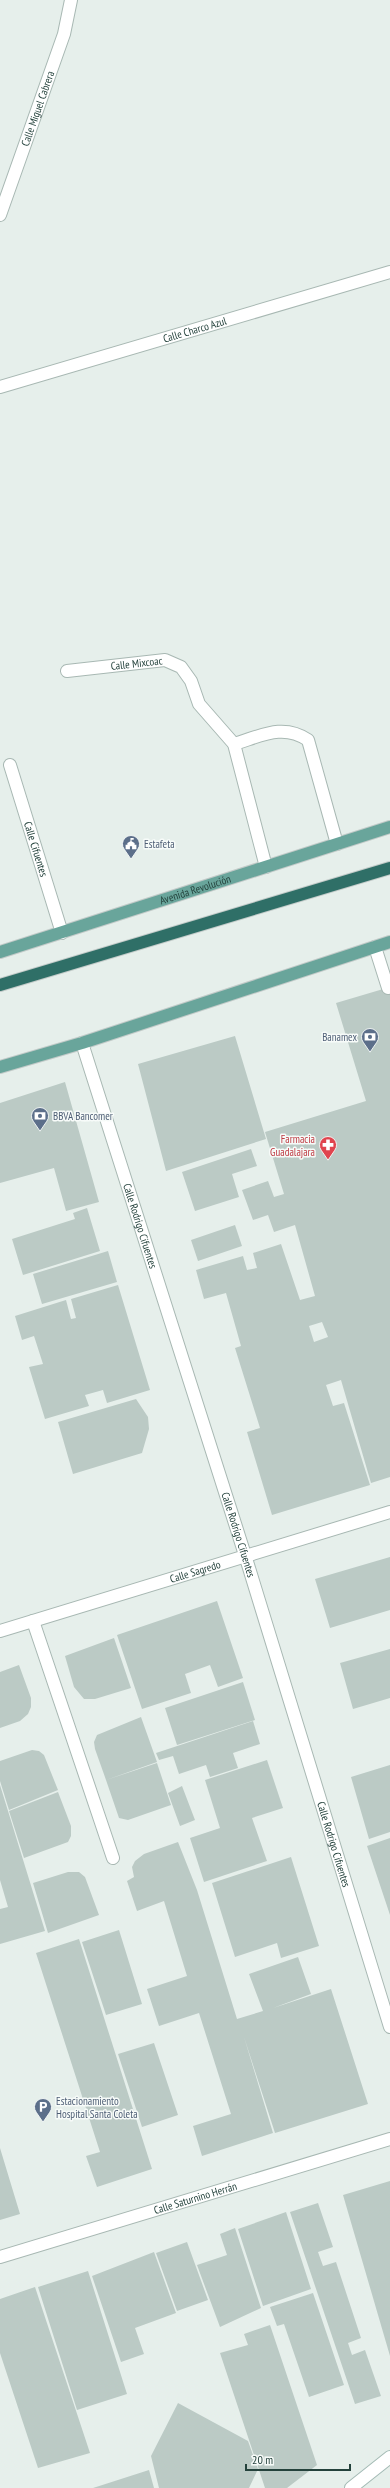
<svg xmlns="http://www.w3.org/2000/svg" width="390" height="2488" font-family="'PT Sans Narrow',sans-serif">
<style>
.building{fill:#bbcac5;fill-rule:evenodd}
.lines{fill:none;stroke-linecap:round;stroke-linejoin:round}
.lane-casing{stroke:#a8b8b3;stroke-width:14}
.street-casing{stroke:#a8b8b3;stroke-width:14}
.secondary-casing{stroke:#a4bbb5;stroke-width:14}
.primary-casing{stroke:#c2cac8;stroke-width:14}
.highway-casing{stroke:#c2cac8;stroke-width:14}
.lane{stroke:#fff;stroke-width:12}
.street{stroke:#fff;stroke-width:12}
.secondary{stroke:#fff;stroke-width:12}
.primary{stroke:#69a59b;stroke-width:12}
.highway{stroke:#2f6f67;stroke-width:12}
.labels{text-anchor:middle;stroke-width:3;stroke-linejoin:round;paint-order:stroke}
.street-label{font-size:11px;fill:#24423c;stroke:#f7fbf9}
.service-label{font-size:11px;fill:#4e5e75;stroke:#f7fbf9;text-anchor:start}
.health-label{font-size:11px;fill:#be3a42;stroke:#f7fbf9;text-anchor:end}
</style>
<rect width="100%" height="100%" fill="#e6efeb"/>
<path class="building" d="M390,987V1477L371,1483L341,1380L326,1385L333,1406L344,1403L370,1485L272,1515L247,1432L260,1428L235,1348L241,1346L226,1293L204,1299L196,1270L243,1256L247,1270L257,1268L253,1253L281,1244L300,1300L315,1296L295,1225L274,1232L268,1215L253,1220L242,1190L268,1181L274,1197L284,1194L265,1132L366,1101L336,1003ZM322,1322L328,1337L314,1342L309,1326Z
M235,1036L266,1139L166,1171L138,1064Z
M65,1082L99,1202L66,1211L54,1168L0,1183V1103Z
M251,1149L257,1166L232,1174L239,1197L195,1211L182,1172Z
M87,1208L100,1251L23,1275L12,1239L75,1219L73,1213Z
M235,1225L242,1246L198,1261L191,1240Z
M108,1251L117,1282L42,1304L33,1274Z
M118,1285L150,1390L107,1403L103,1390L85,1395L89,1406L45,1419L29,1367L43,1364L34,1336L22,1340L15,1316L66,1300L71,1319L76,1318L71,1299Z
M136,1399L148,1417L149,1429L142,1453L73,1474L58,1422Z
M390,1557V1610L330,1628L315,1579Z
M217,1601L243,1678L218,1687L210,1665L185,1674L191,1693L142,1709L117,1635Z
M114,1638L131,1688L95,1699H84L74,1687L65,1656Z
M390,1649V1698L353,1709L340,1663Z
M19,1665L31,1698V1707L28,1714L20,1721L0,1728V1672Z
M243,1682L255,1720L177,1745L165,1708Z
M141,1717L157,1762L106,1780L95,1749L94,1742L97,1735Z
M253,1721L260,1744L233,1753L238,1768L210,1777L206,1765L179,1774L173,1756L159,1760L156,1753Z
M32,1750L39,1751L44,1755L58,1790L9,1810L0,1781V1761Z
M267,1760L283,1808L252,1818L267,1861L204,1882L190,1838L220,1828L205,1780Z
M157,1763L171,1805L128,1820L119,1818L106,1780Z
M390,1765V1832L369,1839L351,1777Z
M0,1785L45,1931L0,1944V1909L8,1907L0,1880Z
M182,1786L195,1820L180,1826L168,1793Z
M58,1792L71,1826V1836L68,1842L24,1858L9,1811Z
M390,1838V1915L367,1846Z
M178,1842L197,1890L237,2019L263,2011L249,1974L298,1957L311,1994L273,2008L331,1989L368,2104L275,2133L244,2037L273,2133L202,2156L193,2126L231,2114L199,2013L159,2026L147,1989L187,1976L164,1901L137,1911L127,1881L134,1877L132,1867L135,1861L144,1854Z
M291,1857L319,1946L281,1958L277,1943L235,1957L212,1883Z
M68,1872H79L85,1877L99,1915L48,1933L33,1883Z
M119,1930L142,2004L106,2015L82,1942Z
M79,1939L152,2169L97,2187L86,2156L100,2152L36,1953Z
M154,2043L178,2115L142,2127L118,2054Z
M0,2148L20,2214L0,2220Z
M390,2181V2356L343,2195Z
M318,2203L333,2247L318,2252L323,2266L336,2262L361,2338L348,2343L352,2355L365,2350L381,2396L355,2404L290,2212Z
M286,2212L311,2289L263,2306L238,2229Z
M235,2228L261,2308L220,2327L197,2265L227,2255L220,2234Z
M187,2242L208,2300L177,2311L156,2253Z
M154,2252L176,2313L135,2328L144,2354L121,2362L92,2276Z
M88,2271L127,2394L77,2410L38,2287Z
M35,2287L90,2453L38,2468L0,2353V2299Z
M313,2293L344,2385L309,2397L284,2324L277,2326L270,2307Z
M270,2325L317,2465L287,2488H265L220,2353L248,2345L244,2334Z
M178,2403L248,2441L258,2469L249,2488H159L151,2456Z
M149,2470L154,2488H93Z"/>
<g class="lines">
<defs>
<g id="lane">
<path id="s1" d="M67,671L165,660L181,667L191,681L199,704L234,744L266,867"/>
<path d="M234,744C261,736 283,723 308,740L337,844"/>
<path d="M375,947L388,988"/>
<path d="M33,1621L113,1858"/>
</g>
<g id="street">
<path id="s2" d="M0,215L64,34L71,0"/>
<path id="s3" d="M0,387L390,272"/>
<path id="s4" d="M10,765L62,933"/>
<path id="s5" d="M82,1043L245,1555L390,2027"/>
<path id="s6" d="M0,1631L390,1512"/>
<path id="s7" d="M0,2257L390,2139"/>
</g>
<path id="secondary" d="M351,2488L390,2457"/>
<g id="primary">
<path id="s8" d="M0,952L390,827"/>
<path d="M0,1067L82,1043L390,942"/>
</g>
<path id="highway" d="M0,985L390,868"/>
</defs>
<use href="#lane" class="lane-casing"/>
<use href="#street" class="street-casing"/>
<use href="#secondary" class="secondary-casing"/>
<use href="#primary" class="primary-casing"/>
<use href="#highway" class="highway-casing"/>
<use href="#lane" class="lane"/>
<use href="#street" class="street"/>
<use href="#secondary" class="secondary"/>
<use href="#primary" class="primary"/>
<use href="#highway" class="highway"/>
</g>
<defs>
<symbol id="civic-pin" viewBox="-11 -11 22 30"><path d="M0 17L-7.5 6A9.5 9.5 0 1 1 7.5 6Z" fill="#5c6f8a" stroke="#f7fbf9"/><path d="M-.6-6.5H3V-4.5H.6V-3L4-1V1h2V6H-6V1h2V-1L-.6-3ZM-1.2 2.5V6h2.4V2.5Z" fill="#fff"/></symbol>
<symbol id="bank-pin" viewBox="-11 -11 22 30"><path d="M0 17L-7.5 6A9.5 9.5 0 1 1 7.5 6Z" fill="#5c6f8a" stroke="#f7fbf9"/><path d="M-6-4H6V4H-6ZM0-2.3a2.3 2.3 0 1 0 0 4.6a2.3 2.3 0 1 0 0-4.6Z" fill="#fff"/></symbol>
<symbol id="pharmacy-pin" viewBox="-11 -11 22 30"><path d="M0 17L-7.5 6A9.5 9.5 0 1 1 7.5 6Z" fill="#e0444e" stroke="#f7fbf9"/><path d="M-2-6h4v4h4v4h-4v4h-4v-4h-4v-4h4Z" fill="#fff"/></symbol>
<symbol id="parking-pin" viewBox="-11 -11 22 30"><path d="M0 17L-7.5 6A9.5 9.5 0 1 1 7.5 6Z" fill="#5c6f8a" stroke="#f7fbf9"/><path d="M-3.5-5.5H1a3.5 3.5 0 0 1 0 7H-1V5.5H-3.5ZM-1-3.4V-.6H.8a1.4 1.4 0 0 0 0-2.8Z" fill="#fff"/></symbol>
</defs>
<g fill-rule="evenodd">
<use href="#civic-pin" x="121" y="834" width="20" height="27"/>
<use href="#bank-pin" x="360" y="1027" width="20" height="27"/>
<use href="#bank-pin" x="30" y="1106" width="20" height="27"/>
<use href="#pharmacy-pin" x="318" y="1135" width="20" height="27"/>
<use href="#parking-pin" x="33" y="2097" width="20" height="27"/>
</g>
<g class="labels">
<g class="street-label">
<text dy="4" stroke="none"><textPath href="#s2" startOffset="113">Calle Miguel Cabrera</textPath></text>
<text dy="4" stroke="none"><textPath href="#s3" startOffset="203">Calle Charco Azul</textPath></text>
<text dy="4" stroke="none"><textPath href="#s1" startOffset="70">Calle Mixcoac</textPath></text>
<text dy="4" stroke="none"><textPath href="#s4" startOffset="88">Calle Cifuentes</textPath></text>
<text dy="4" stroke="none"><textPath href="#s8" startOffset="205">Avenida Revolución</textPath></text>
<text dy="4" stroke="none"><textPath href="#s5" startOffset="192">Calle Rodrigo Cifuentes</textPath></text>
<text dy="4" stroke="none"><textPath href="#s5" startOffset="516">Calle Rodrigo Cifuentes</textPath></text>
<text dy="4" stroke="none"><textPath href="#s6" startOffset="204">Calle Sagredo</textPath></text>
<text dy="4" stroke="none"><textPath href="#s5" startOffset="840">Calle Rodrigo Cifuentes</textPath></text>
<text dy="4" stroke="none"><textPath href="#s7" startOffset="204">Calle Saturnino Herrán</textPath></text>
</g>
<g class="service-label">
<text x="144" y="848">Estafeta</text>
<text x="357" y="1041" text-anchor="end">Banamex</text>
<text x="53" y="1120">BBVA Bancomer</text>
<text x="56" y="2105">Estacionamiento<tspan x="56" dy="13">Hospital Santa Coleta</tspan></text>
</g>
<g class="health-label">
<text x="315" y="1143">Farmacia<tspan x="315" dy="13">Guadalajara</tspan></text>
</g>
</g>
<path d="M246 2464v6h104v-6" fill="none" stroke="#24423c" stroke-width="2"/>
<text x="252" y="2464" font-size="12" fill="#24423c" stroke="#f7fbf9" stroke-width="3" paint-order="stroke">20 m</text>
</svg>
